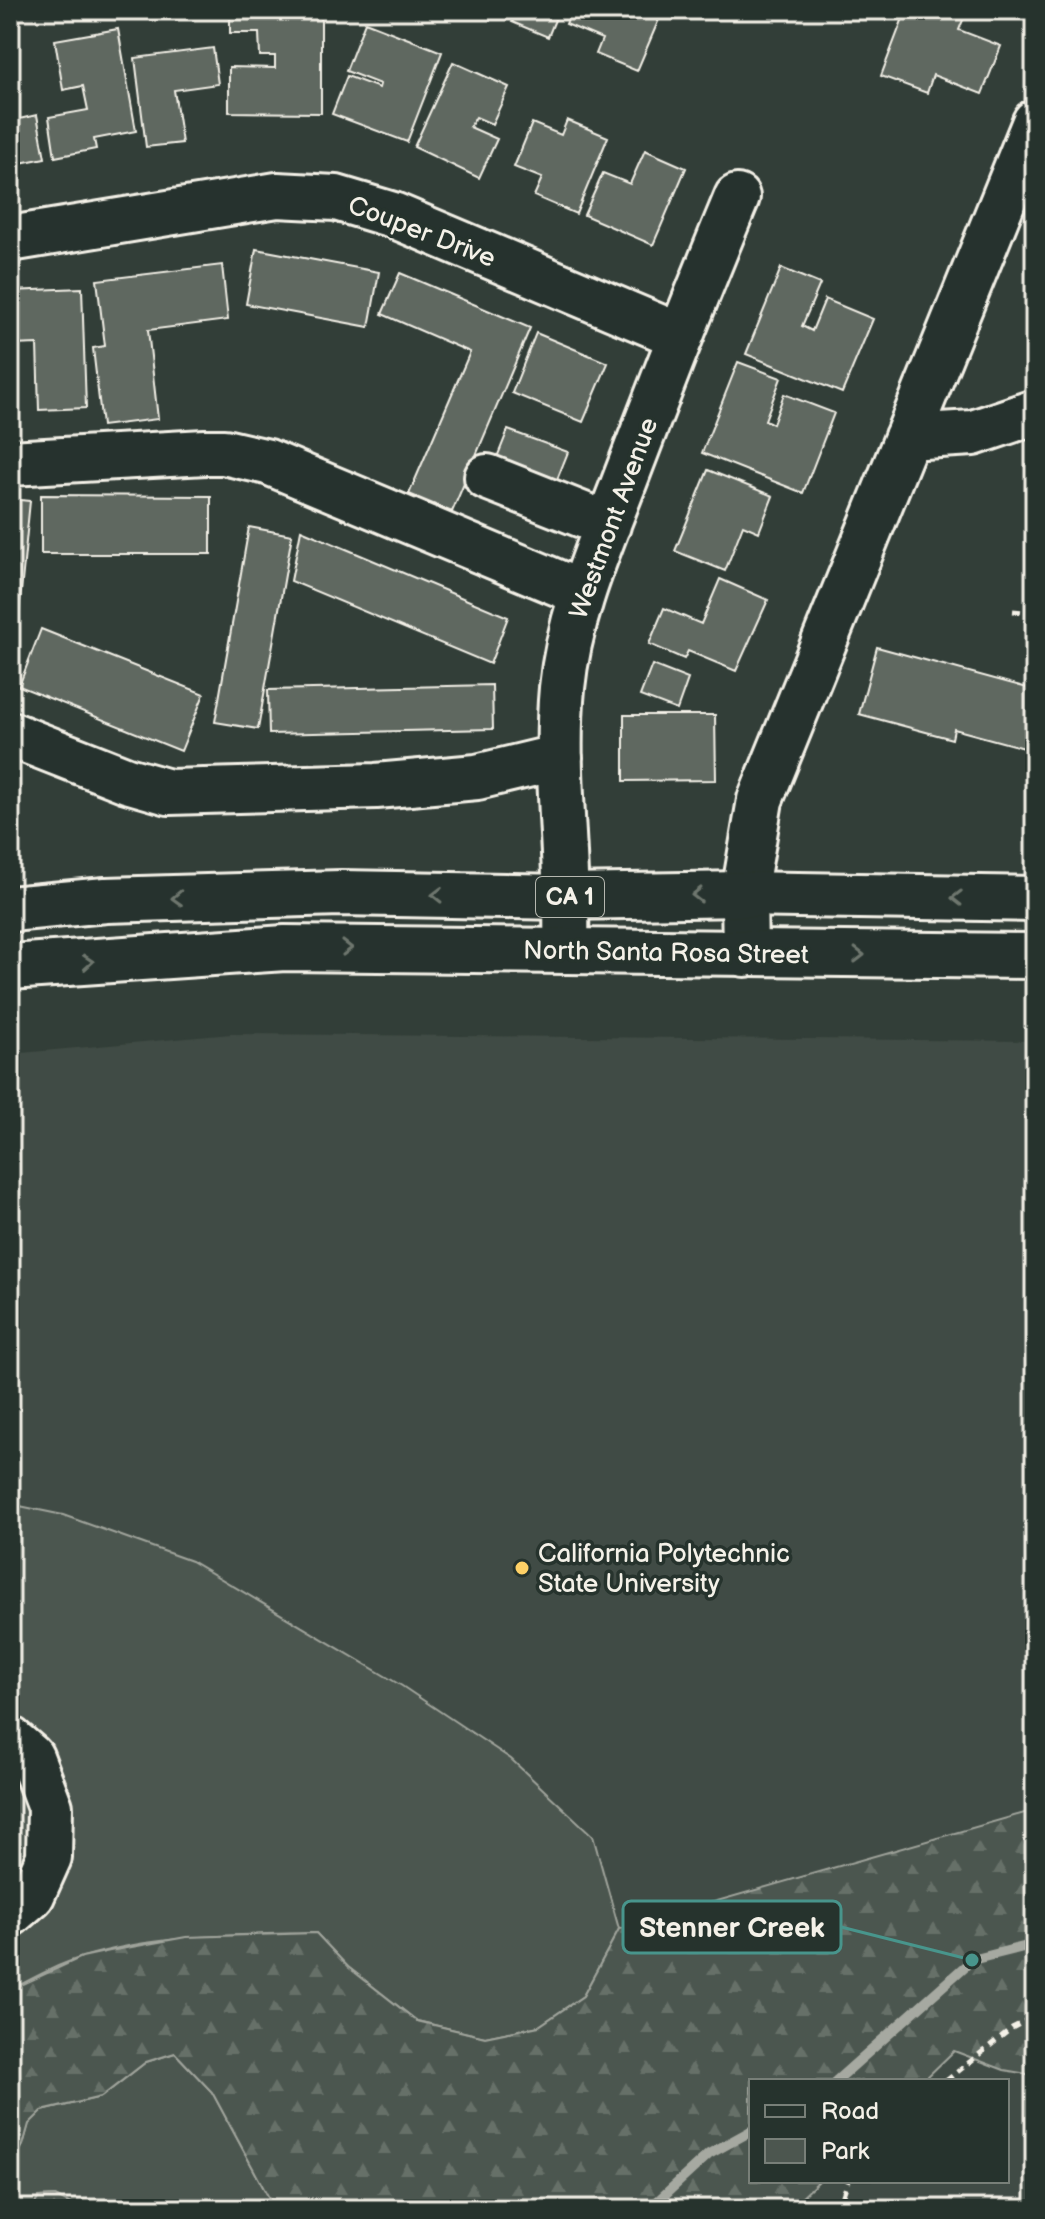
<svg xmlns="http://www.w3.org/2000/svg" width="1045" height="2219" font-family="'Balsamiq Sans',sans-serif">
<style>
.built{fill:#404b44;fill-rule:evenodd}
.green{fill:#4c564f;stroke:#a0a49c;stroke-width:2}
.forest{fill:url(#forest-firs);stroke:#a0a49c;stroke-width:2}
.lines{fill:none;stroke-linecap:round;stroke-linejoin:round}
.stream{stroke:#a6a9a1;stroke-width:10}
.building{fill:#5f6861;stroke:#f4f1e8;stroke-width:2}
.minor-casing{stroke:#f4f1e8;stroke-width:50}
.highway-casing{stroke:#f4f1e8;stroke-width:50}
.path{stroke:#f4f1e8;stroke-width:5;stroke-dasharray:8 6;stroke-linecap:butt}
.minor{stroke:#26332d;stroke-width:44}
.highway{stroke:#26332d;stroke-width:44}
.oneway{stroke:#6e766e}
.poi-dot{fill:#ffd166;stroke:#26332d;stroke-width:3}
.labels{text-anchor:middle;stroke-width:7;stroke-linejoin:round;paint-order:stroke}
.shield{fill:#26332d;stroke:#b6b8b0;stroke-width:2}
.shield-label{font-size:24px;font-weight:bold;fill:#f4f1e8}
.street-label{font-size:26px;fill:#f4f1e8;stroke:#26332d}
.poi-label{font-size:26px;fill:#f4f1e8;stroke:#26332d;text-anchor:start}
.leader{fill:none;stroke:#48958c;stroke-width:3}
.callout-dot{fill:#48958c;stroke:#26332d;stroke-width:3}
.callout{fill:#26332d;stroke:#48958c;stroke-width:3}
.callout-label{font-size:28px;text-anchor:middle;font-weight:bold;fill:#f4f1e8}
</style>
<defs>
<pattern id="forest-firs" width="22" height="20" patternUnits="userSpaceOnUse" patternTransform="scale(2)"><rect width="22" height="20" fill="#4c564f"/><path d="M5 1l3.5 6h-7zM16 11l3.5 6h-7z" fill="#666f68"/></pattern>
</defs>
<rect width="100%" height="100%" fill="#323e38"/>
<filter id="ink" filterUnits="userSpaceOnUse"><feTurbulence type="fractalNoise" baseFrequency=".0125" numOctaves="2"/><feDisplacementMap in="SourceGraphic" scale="16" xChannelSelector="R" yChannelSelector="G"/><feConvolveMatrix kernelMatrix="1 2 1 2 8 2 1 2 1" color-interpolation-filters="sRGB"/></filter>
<g filter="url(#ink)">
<path class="built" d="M231,1034L1035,1041V2209H10V1054ZM751,2081H1007V2181H751Z"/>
<path class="green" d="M10,1504L63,1515L191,1561L402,1686L511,1759L593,1836L619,1929L583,1996L539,2026L485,2037L417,2021L348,1967L316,1933C238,1935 158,1934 83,1957C58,1964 33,1978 10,1990Z
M175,2053L212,2092L275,2209H80L55,2196L39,2197L32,2209H10V2168L23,2145L29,2123L42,2111L101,2097L146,2062Z"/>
<path class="forest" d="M1035,1810V2083L1032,2075L1004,2070L954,2051L923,2081H751V2181H819L795,2204L763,2209H275L212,2092L175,2053L146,2062L101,2097L42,2111L29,2124L23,2145L10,2168V1990L82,1957L110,1951L186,1937L316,1933L348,1967L417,2021L485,2037L539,2026L583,1996L619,1929Z
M55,2196L80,2209H32L39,2197Z"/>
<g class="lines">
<path class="stream" d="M836,2081L972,1960L1035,1944
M649,2209L709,2154L751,2131"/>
</g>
<path class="building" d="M230,10L321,11V113L229,112V67L275,68V56H260L259,33H230Z
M517,10H559L548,37L512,22Z
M572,10H663L637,71L596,54L602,39L566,24Z
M906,10H967L959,30L1001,46L982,94L933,75L927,93L881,76Z
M365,22L442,52L407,142L332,114L347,76L379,88L380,84L346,71Z
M118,29L136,131L94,139L96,149L55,157L49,117L88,110L83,86L63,90L55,40Z
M213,48L218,84L174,90L182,143L146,147L135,58Z
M10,49L19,95L10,97Z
M453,62L509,87L492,124L476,117L470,127L497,139L479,178L414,147Z
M37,115L45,158L10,165V121Z
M567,120L608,137L576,214L534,196L542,178L514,167L532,123L561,135Z
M645,150L686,168L653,245L584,215L603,173L630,184Z
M256,249L379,272L369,327L246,304Z
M222,265L228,320L148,330L158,419L102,426L93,348L105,346L97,280Z
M781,268L820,284L802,326L812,331L825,299L873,319L842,393L746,354Z
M400,273L530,328L452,512L409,494L470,352L382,314Z
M82,288L86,408L39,410L37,344L13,345L15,385H10V291Z
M536,333L608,363L583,422L512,393Z
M738,362L781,378L765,420L773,424L784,394L834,413L803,493L702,453Z
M508,430L568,452L554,487L494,465Z
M708,470L773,496L759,532L743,525L725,571L675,551Z
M41,495L211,496V554H41Z
M10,499L30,501L15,653H10Z
M249,527L292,535L258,729L215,722Z
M301,530L508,617L490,664L291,581Z
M720,579L768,600L736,671L688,651L684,659L649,644L664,608L701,624Z
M41,629L204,694L181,751L19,686Z
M877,647L1035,690V725L1028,749L954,729L952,739L859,714Z
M652,665L688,679L677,710L640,696Z
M492,685L493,729L269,734L268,690Z
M624,715H715L716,780L624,781Z"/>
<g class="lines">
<defs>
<path id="minor" d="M10,239L277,195L336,198L393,215L680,336
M907,437L973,433L1035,412
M10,463L205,452H224L268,462L582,593
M487,477L608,525
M10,734L127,780L169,792L376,786L477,777L560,757
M566,949C569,862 554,775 562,688C569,615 599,548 625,480C661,385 698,291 737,197
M745,954L744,894L760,800L1035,122
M10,1739L31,1757L50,1807L49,1857L32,1895L10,1914"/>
<path id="highway" d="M10,909L106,900L341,893L567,897L744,894L1035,899
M10,967L285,948L1035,956"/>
</defs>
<use href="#minor" class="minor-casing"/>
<use href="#highway" class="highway-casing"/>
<path class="path" d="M1013,611L1035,613
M946,2081L1012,2028L1035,2016
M838,2209L848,2181"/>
<use href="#minor" class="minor"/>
<use href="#highway" class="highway"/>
</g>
<defs><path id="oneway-chevron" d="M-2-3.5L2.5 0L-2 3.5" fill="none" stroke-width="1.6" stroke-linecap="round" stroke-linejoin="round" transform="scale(2)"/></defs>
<g class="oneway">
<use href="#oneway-chevron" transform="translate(437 895) rotate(-179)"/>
<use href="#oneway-chevron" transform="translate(697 895) rotate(179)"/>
<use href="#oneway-chevron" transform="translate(177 898) rotate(178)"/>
<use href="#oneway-chevron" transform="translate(957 898) rotate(-179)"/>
<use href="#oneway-chevron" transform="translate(347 948)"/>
<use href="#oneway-chevron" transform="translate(859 955) rotate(1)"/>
<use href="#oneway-chevron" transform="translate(88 962) rotate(-4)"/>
</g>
</g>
<circle class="poi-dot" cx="522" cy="1568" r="8"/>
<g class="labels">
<rect class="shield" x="536" y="877" width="68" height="40" rx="6"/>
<g class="shield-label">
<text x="570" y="905">CA 1</text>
</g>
<g class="street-label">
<text transform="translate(422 231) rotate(21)" y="9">Couper Drive</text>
<text transform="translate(613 518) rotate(-70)" y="9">Westmont Avenue</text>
<text transform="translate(666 952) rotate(1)" y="9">North Santa Rosa Street</text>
</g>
<g class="poi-label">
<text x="538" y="1562">California Polytechnic<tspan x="538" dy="30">State University</tspan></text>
</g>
</g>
<path class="leader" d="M972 1960L841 1927"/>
<circle class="callout-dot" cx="972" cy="1960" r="8"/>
<rect class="callout" x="623" y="1901" width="218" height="52" rx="8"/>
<g class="callout-label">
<text x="732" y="1937">Stenner Creek</text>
</g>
<rect width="1045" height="2219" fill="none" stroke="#26332d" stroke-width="40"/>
<rect x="20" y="20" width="1005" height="2179" fill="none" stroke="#f4f1e8" stroke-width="3" filter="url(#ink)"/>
<rect x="749" y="2079" width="260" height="104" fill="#26332d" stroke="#787f78" stroke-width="2"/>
<rect x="765" y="2105" width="40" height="12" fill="#26332d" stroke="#787f78" stroke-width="2"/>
<text x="821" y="2119" font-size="24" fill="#f4f1e8">Road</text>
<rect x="765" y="2139" width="40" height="24" fill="#4c564f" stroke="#787f78" stroke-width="2"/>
<text x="821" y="2159" font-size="24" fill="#f4f1e8">Park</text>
</svg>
